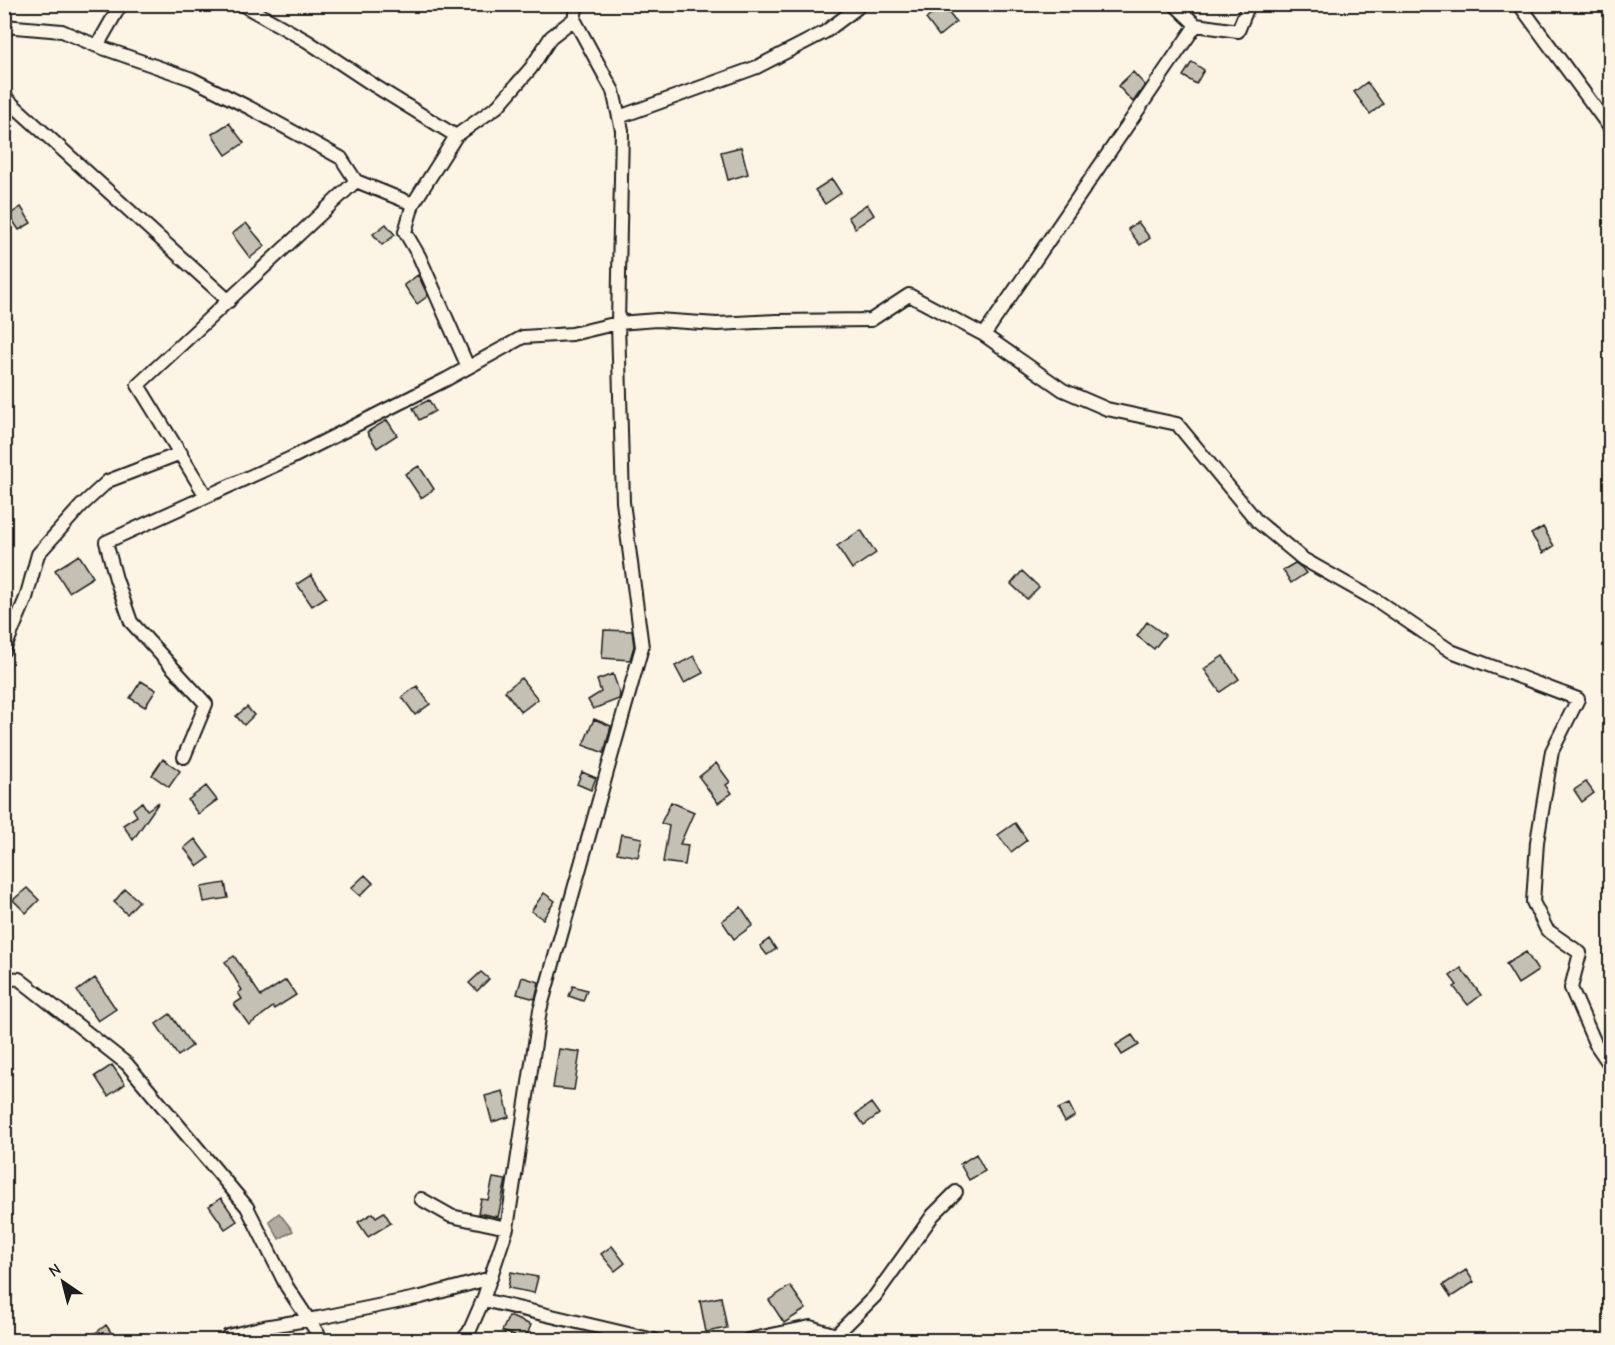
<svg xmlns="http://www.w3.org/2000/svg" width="1615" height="1345" font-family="'Comic Neue',sans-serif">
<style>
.water{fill:#b0aba1;stroke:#75726c;stroke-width:1.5}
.building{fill:#c4c0b3;stroke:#1c1c1c;stroke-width:1.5}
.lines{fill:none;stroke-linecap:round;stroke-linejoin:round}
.street-casing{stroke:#1c1c1c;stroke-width:16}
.street{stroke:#fcf5e5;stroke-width:12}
</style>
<rect width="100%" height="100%" fill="#fcf5e5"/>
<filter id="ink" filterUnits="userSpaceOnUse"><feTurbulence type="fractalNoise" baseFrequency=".0167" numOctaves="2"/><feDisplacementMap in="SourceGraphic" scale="12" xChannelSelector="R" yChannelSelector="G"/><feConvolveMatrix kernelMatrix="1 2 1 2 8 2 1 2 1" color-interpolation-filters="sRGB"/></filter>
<g filter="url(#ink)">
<path class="water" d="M279,1213L293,1231L279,1239L269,1221Z"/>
<path class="building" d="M943,6L956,22L939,36L926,19Z
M1192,62L1204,70L1196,84L1183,76Z
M1133,72L1145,85L1133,102L1118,86Z
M1367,82L1383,104L1370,114L1354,92Z
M229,123L244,143L226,155L212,134Z
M741,147L748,174L728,180L721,152Z
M832,179L841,193L825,204L815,190Z
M867,204L874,215L855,228L848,217Z
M21,207L31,223L19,230L9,215Z
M1138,222L1150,238L1140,245L1128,229Z
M246,223L265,246L250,258L232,234Z
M386,224L395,235L382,245L373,234Z
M418,275L428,296L417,304L404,285Z
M429,400L435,411L419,420L413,408Z
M387,420L397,435L377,448L367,432Z
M419,466L434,489L421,498L405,474Z
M1543,527L1554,546L1543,553L1531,534Z
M861,530L876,553L852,569L837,546Z
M79,555L93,577L69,592L55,570Z
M1295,563L1302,568L1306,573L1291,583L1283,570Z
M1022,571L1039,587L1027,599L1011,584Z
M311,575L326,597L312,606L297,584Z
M1147,622L1165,635L1154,649L1137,636Z
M604,630L632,631L634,646L630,660L602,658Z
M694,656L703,673L684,683L675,666Z
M1223,656L1239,679L1220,692L1204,669Z
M613,674L620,694L619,699L593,709L588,700L601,692L597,680Z
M521,678L538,699L521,712L505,691Z
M141,681L156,690L145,707L130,698Z
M417,686L430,704L415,715L402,697Z
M247,707L254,715L244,725L236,716Z
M594,719L611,726L604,753L583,745Z
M163,759L180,771L169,787L152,775Z
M716,763L730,782L726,785L732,793L718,803L699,777Z
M582,772L596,778L591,790L577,784Z
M1586,782L1594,793L1582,802L1574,790Z
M206,786L217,800L198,814L188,800Z
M142,802L147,810L159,802L133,840L123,825L137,816L133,809Z
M671,802L694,812L680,844L688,845L685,865L663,862L669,826L661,823Z
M1015,823L1027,840L1011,852L998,835Z
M621,834L642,838L638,857L617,853Z
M195,839L209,858L198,866L184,848Z
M365,875L373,883L360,896L351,888Z
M225,883L228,898L204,902L201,887Z
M27,888L39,900L26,913L13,900Z
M125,889L139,901L127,914L114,902Z
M544,893L555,901L543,919L531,911Z
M741,907L753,925L734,939L722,921Z
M769,939L776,949L767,955L760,946Z
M1526,952L1538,971L1518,984L1506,964Z
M234,956L261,996L286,980L296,995L274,1009L273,1007L249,1025L234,1004L242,999L238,993L242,990L225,962Z
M1461,968L1481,995L1468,1005L1454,987L1457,985L1450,976Z
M481,972L489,979L477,991L469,983Z
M522,977L539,982L535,999L517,994Z
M95,978L116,1009L98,1021L77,991Z
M573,986L587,990L583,1001L569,996Z
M170,1014L192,1046L178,1056L156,1024Z
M1132,1035L1139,1045L1122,1055L1116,1045Z
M559,1049L580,1052L574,1090L553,1088Z
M112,1065L125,1084L108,1096L95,1076Z
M503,1091L509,1117L492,1122L485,1096Z
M871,1103L879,1114L864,1125L856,1114Z
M1069,1104L1075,1116L1065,1122L1058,1109Z
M976,1154L985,1171L969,1180L960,1164Z
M493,1178L506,1180L498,1217L478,1213L481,1199L488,1200Z
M221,1198L237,1221L225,1229L209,1206Z
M384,1212L391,1223L368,1237L358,1222L373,1213L376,1217Z
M612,1246L625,1263L615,1271L601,1254Z
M1466,1270L1474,1282L1451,1297L1443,1285Z
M511,1272L538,1277L534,1293L508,1288Z
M790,1286L806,1309L784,1323L769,1300Z
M721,1297L727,1328L706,1332L700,1301Z
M509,1316L531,1325L525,1340L502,1331Z
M106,1325L117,1341H85Z"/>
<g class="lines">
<defs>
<path id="street" d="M121,4L97,46L192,79L250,108L341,158L356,181
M241,4L307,41L375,86L456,136
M577,4L574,19L613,91L622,130L618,323L623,502L642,647L540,1010L507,1228L483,1300L654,1340
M1174,4L1196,25
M1519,4L1610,128
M4,26L62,31L97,46
M4,95L10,102L229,301
M619,117L757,67L825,32L857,8
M984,335L1196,25L1238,31L1249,4
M468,367L419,256L405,232L413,204L456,136L498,106L531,68L551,37L574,19
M206,496L138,385L356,181L413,204
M4,650L26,598L38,554L81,506L108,481L181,453
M184,757L206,704L131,622L116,579L106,542L291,458L447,379L523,337L572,334L618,323L657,320L717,324L777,321L871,320L909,295L984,335L1063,390L1107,409L1177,424L1257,521L1303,559L1379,602L1451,651L1578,699L1552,751L1537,842L1533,902L1547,930L1580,953L1571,988L1595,1043L1610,1065
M4,978L19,979L127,1064L247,1207L287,1287L322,1340
M421,1199L451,1216L507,1228
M836,1335L875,1296L933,1215L956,1192
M228,1336L264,1327L319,1318L421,1297L491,1278
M462,1340L469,1332L483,1300
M748,1340L810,1327L836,1335L843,1340"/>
</defs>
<use href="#street" class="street-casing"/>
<use href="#street" class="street"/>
</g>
</g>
<rect width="1615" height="1345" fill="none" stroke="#fcf5e5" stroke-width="24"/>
<rect x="12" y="12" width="1591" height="1321" fill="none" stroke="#1c1c1c" stroke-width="2" filter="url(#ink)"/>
<g transform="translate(63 1282) rotate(325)" stroke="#fcf5e5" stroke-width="4.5" paint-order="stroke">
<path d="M0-4.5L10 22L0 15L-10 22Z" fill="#1c1c1c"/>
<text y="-9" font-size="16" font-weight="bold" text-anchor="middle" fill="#1c1c1c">N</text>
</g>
</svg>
